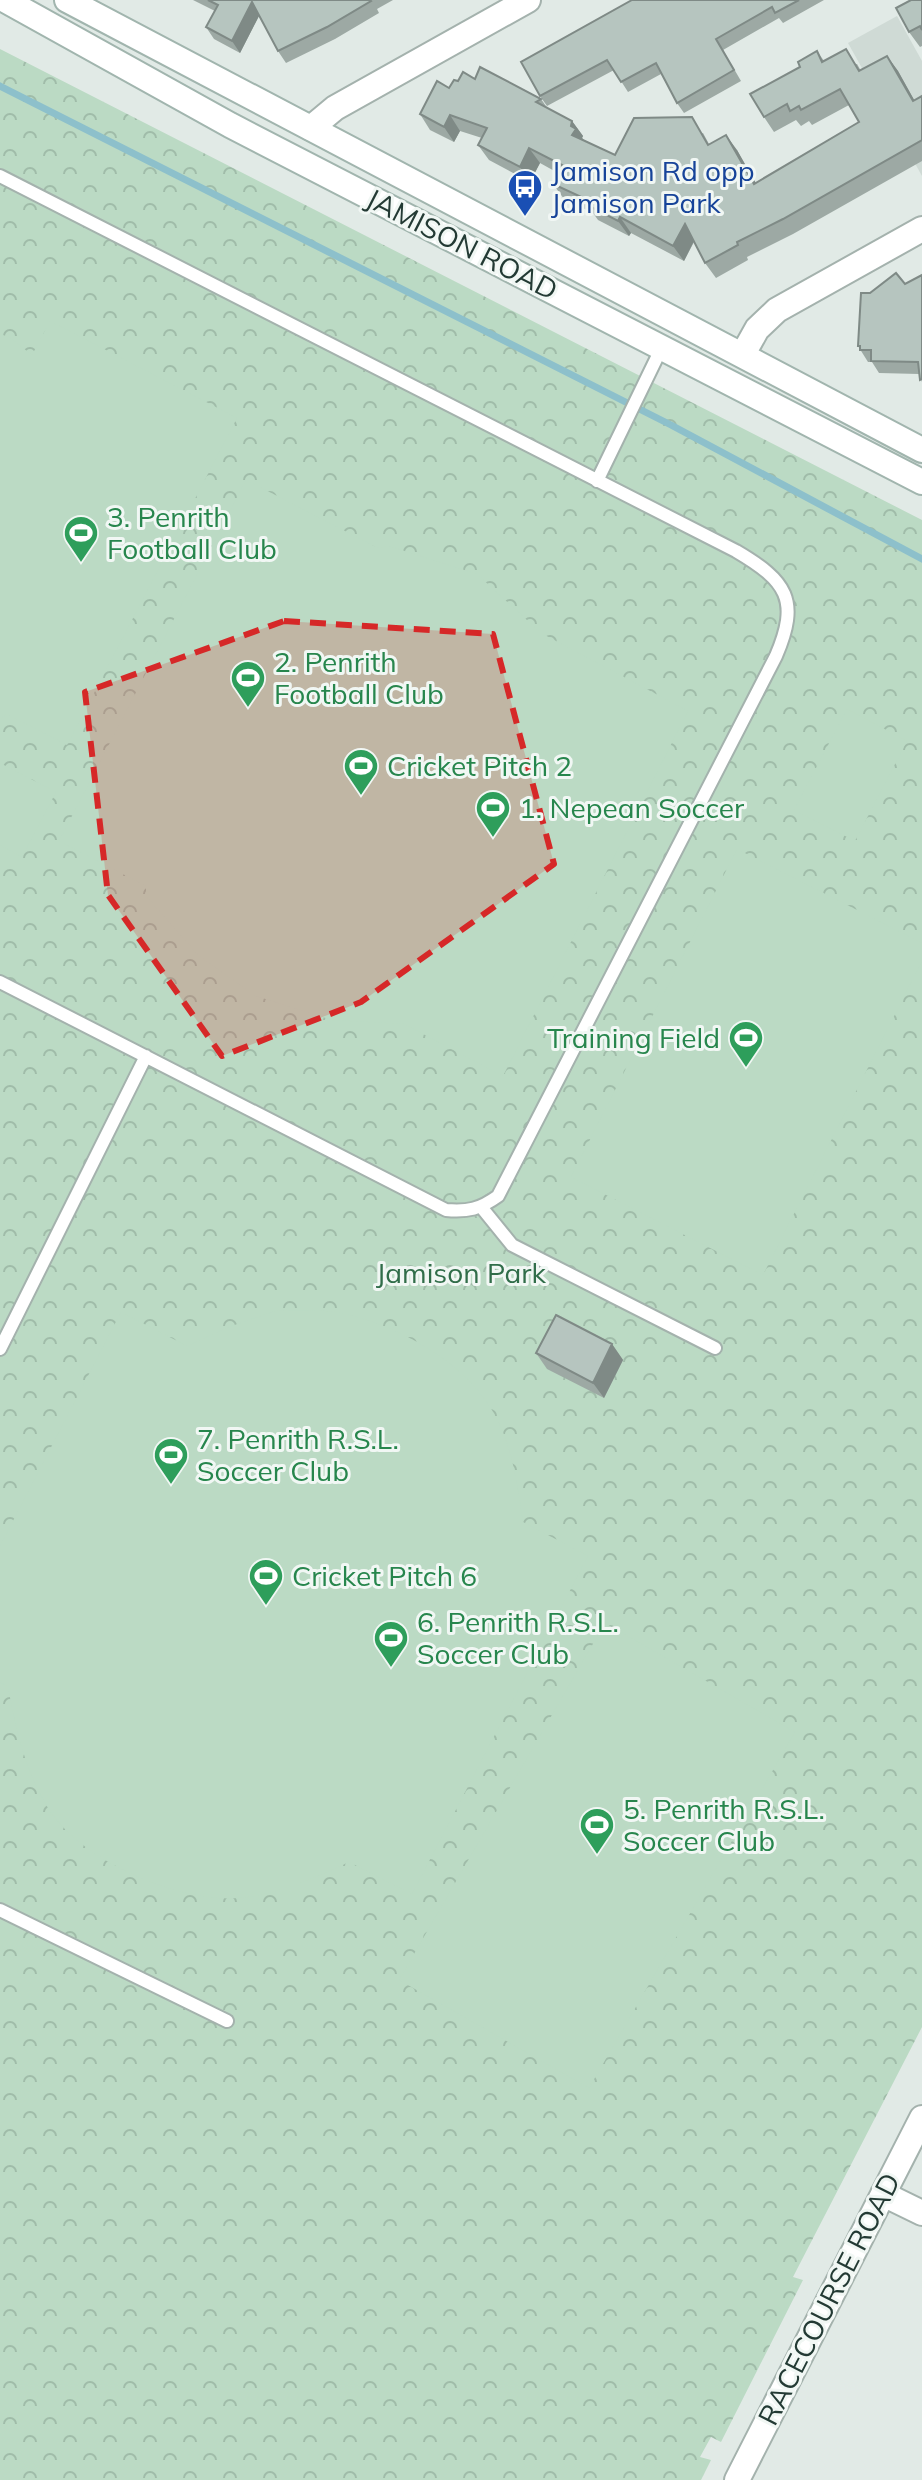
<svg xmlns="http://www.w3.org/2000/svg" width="922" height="2480" font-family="Mulish,sans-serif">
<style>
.built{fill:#cfdad5}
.forest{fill:url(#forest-crowns)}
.garden{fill:#bbdac4}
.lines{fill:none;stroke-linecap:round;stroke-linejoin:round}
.stream{stroke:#8dc0cb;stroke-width:7}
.service-casing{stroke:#a4b2ad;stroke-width:16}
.minor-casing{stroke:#a4b2ad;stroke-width:28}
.tertiary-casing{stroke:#a4b2ad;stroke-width:28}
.secondary-casing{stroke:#a1b5ae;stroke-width:28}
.service{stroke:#fff;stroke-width:12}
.minor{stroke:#fff;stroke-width:24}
.tertiary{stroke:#fff;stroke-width:24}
.secondary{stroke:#fff;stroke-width:24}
.wall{fill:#9da9a4}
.shaded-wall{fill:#7f8a86}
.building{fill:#b6c5bf;stroke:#7f8a86;stroke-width:2}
.marked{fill:#d62828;fill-opacity:0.2;stroke:#d62828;stroke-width:6;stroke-dasharray:16 10;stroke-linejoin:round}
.labels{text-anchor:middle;stroke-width:6;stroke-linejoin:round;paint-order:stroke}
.transit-label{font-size:28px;fill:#164399;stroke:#f1f7f4;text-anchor:start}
.street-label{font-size:28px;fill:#233a34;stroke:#f1f7f4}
.leisure-label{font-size:28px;fill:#27864d;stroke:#f1f7f4;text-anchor:start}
.park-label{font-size:28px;fill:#306d49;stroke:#f1f7f4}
</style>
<defs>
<pattern id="forest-crowns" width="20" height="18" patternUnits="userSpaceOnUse" patternTransform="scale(2)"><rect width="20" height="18" fill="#bbdac4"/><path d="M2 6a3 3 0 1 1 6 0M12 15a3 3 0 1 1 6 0" fill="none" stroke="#a0bca9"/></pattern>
</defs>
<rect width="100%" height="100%" fill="#e1eae6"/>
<path class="built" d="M897,16L922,61V176L848,43Z"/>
<path class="forest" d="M0,49L922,520V2027L793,2277L803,2280L721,2442L711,2437L700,2457L711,2460L701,2480H0Z"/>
<path class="garden" d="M50,321L237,418L67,745L7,714L0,719V334L9,337L32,355Z
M246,480L378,548L389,546L477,574L541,633L688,711L503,1076L404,1024L332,1020L256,996L199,956L146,896V886L59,841Z
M847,709L907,741L855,841L794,810Z
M0,763L56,792L22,857L0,845Z
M737,849L922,943V961L763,1275L571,1177Z
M278,1310C298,1311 321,1309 340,1313C399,1325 471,1364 498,1421C513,1451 518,1489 523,1522L588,1556L412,1894L349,1862C315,1878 279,1894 240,1898C179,1903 81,1861 48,1808C25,1770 16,1730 8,1687L0,1682V1546L121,1312L187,1346L226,1328Z
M605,1623L795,1732L589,2088L399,1980Z"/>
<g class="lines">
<path class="stream" d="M0,86L671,425L922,559"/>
<defs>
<path id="service" d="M0,176L736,551C787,581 800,600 776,656L498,1196C480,1209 468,1212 446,1210L0,982
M597,481L662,347
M482,1208L512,1245L715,1348
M0,1349L146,1056
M0,1910L227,2021"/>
<path id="minor" d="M311,128L335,108L528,0
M743,354L757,329L777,310L922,229"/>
<path id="tertiary" d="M883,2194L922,2213
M737,2480L922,2118"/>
<path id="secondary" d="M5,0L230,125L922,482
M67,0L922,450"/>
</defs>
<use href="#service" class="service-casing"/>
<use href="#minor" class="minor-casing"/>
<use href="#tertiary" class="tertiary-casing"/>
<use href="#secondary" class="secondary-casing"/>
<use href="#service" class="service"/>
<use href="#minor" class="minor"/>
<use href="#tertiary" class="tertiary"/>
<use href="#secondary" class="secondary"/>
</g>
<path class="wall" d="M193,0H393L377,9L379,13L335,39L286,63L278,51L259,16L240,53L214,39L206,27L215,11Z
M632,0H824L783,23L779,18L723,50L741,81L684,113L677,103L661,74L628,92L614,70L547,106L540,96Z
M922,0V46L920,47L909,32Z
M817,51L824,61L857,64L861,71L887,56L898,71L914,100L922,96V161L793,234L747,257L748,260L716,278L705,263L694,242L684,261L631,233L629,236L598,220L593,213L564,199L553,184L558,173L540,163L530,182L489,160L478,145L482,138L460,131L454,142L430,130L420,114L458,81L475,79L541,99L548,109L572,121L583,136L582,138L584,140L615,155L703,133L709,144L737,150L755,183L859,122L849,105L812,125L809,121L801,126L796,120L774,132L764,117L800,67Z
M922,275V382L919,374L879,373L872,362H868L858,346L870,293L905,284Z
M612,1344L623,1360L604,1398L547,1369L536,1353Z"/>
<path class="shaded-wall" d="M252,2L260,14L240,53L232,41Z
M887,56L898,71L922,114L913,101Z
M450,115L460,131L454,142L444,127Z
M572,121L583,136L582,138L586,144L572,135L571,126Z
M726,135L737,150L765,199L754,184Z
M529,148L540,163L530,182L520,167Z
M620,217L631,233L629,236L618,221Z
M685,224L695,239L684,261L673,246Z
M612,1344L623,1360L604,1398L593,1383Z"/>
<path class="building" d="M208,0H370L371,1L327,27L278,51L252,2L232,41L206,27L218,5Z
M632,0H799L775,13L772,7L716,39L734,70L677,103L656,63L621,82L607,60L540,96L521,62Z
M911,0H922V30L920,26L909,32L896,8Z
M846,49L859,71L887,56L913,101L922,96V140L783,219L737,242L738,245L705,263L685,224L673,246L620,217L618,221L587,205L588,200L553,184L562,165L529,148L520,167L478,145L487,128L450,115L444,127L420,114L437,81L449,88L454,80L458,81L463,72L475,79L480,67L541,99L536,102L572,121L571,126L576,129L572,135L615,155L634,118L692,117L708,145L726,135L754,184L859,122L840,89L801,110L799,106L790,111L787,104L764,117L750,94L800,67L798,62L817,51L822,62Z
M896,273L905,284L922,275V379L920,380L918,362L871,361V350H860V346H858L861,293H870Z
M556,1315L612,1344L593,1383L536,1353Z"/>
<path class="marked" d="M284,621L493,634L554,864L361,1002L222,1056L108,895L85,692Z"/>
<defs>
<symbol id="bus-pin" viewBox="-11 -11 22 30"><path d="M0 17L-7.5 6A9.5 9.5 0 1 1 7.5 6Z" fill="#1a4fb4" stroke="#f1f7f4"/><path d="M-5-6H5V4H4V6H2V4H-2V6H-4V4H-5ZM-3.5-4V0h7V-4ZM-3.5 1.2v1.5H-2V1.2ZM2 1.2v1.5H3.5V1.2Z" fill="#fff"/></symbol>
<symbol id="stadium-pin" viewBox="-11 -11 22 30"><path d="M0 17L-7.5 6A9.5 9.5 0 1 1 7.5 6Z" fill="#2e9e5b" stroke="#f1f7f4"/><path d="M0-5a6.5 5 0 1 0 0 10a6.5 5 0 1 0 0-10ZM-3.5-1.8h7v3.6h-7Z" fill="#fff"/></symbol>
</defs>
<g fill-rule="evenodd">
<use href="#bus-pin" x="505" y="167" width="40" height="54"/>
<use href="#stadium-pin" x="61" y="513" width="40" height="54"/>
<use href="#stadium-pin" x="228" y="658" width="40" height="54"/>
<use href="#stadium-pin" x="341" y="746" width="40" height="54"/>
<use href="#stadium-pin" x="473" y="788" width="40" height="54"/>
<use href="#stadium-pin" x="726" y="1018" width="40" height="54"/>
<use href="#stadium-pin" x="151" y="1435" width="40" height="54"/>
<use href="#stadium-pin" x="246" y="1556" width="40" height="54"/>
<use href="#stadium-pin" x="371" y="1618" width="40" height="54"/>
<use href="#stadium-pin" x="577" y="1805" width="40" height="54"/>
</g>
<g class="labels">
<g class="transit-label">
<text x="551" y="181">Jamison Rd opp<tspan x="551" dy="32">Jamison Park</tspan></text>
</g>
<g class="street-label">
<text transform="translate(462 244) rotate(27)" y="10">JAMISON ROAD</text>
<text transform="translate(829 2299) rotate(-63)" y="10">RACECOURSE ROAD</text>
</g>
<g class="leisure-label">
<text x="107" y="527">3. Penrith<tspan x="107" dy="32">Football Club</tspan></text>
<text x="274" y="672">2. Penrith<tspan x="274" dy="32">Football Club</tspan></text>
<text x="387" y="776">Cricket Pitch 2</text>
<text x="519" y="818">1. Nepean Soccer</text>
<text x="720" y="1048" text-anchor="end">Training Field</text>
<text x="197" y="1449">7. Penrith R.S.L.<tspan x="197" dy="32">Soccer Club</tspan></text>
<text x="292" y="1586">Cricket Pitch 6</text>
<text x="417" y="1632">6. Penrith R.S.L.<tspan x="417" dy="32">Soccer Club</tspan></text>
<text x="623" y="1819">5. Penrith R.S.L.<tspan x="623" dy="32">Soccer Club</tspan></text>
</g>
<g class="park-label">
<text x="461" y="1283">Jamison Park</text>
</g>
</g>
</svg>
